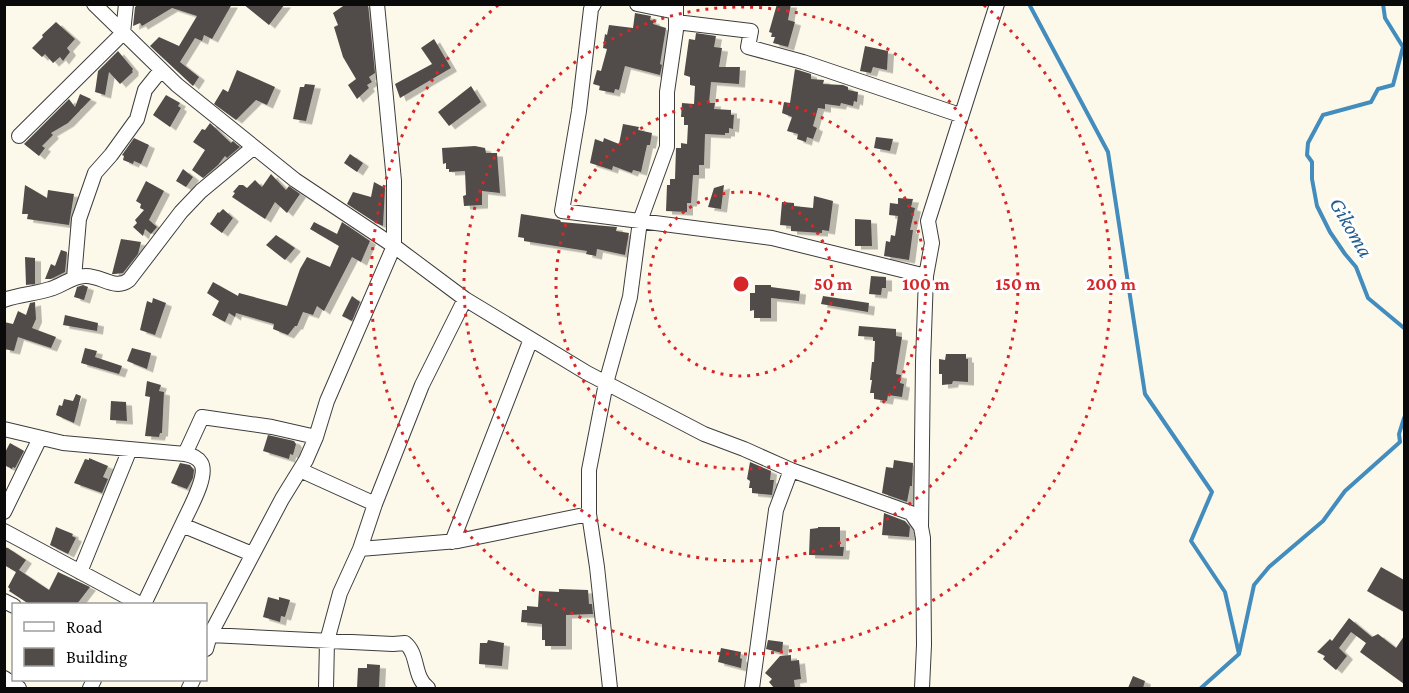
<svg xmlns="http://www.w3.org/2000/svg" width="1409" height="693" font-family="'Crimson Pro',serif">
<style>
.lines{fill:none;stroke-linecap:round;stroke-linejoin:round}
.stream{stroke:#438cbe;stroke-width:4}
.building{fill:#514c48;filter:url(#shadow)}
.street-casing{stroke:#3d3d3d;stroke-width:16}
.street{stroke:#fff;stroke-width:14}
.ring{fill:none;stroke:#d62828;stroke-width:3;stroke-dasharray:3 6}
.labels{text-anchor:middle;stroke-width:6;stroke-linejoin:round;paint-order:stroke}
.water-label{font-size:22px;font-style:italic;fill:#225e8d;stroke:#fff}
.centre{fill:#d62828;stroke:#fff;stroke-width:3}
.ring-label{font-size:18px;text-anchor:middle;font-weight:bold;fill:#d62828;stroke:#fff;stroke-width:6;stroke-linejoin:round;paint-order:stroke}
</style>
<defs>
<filter id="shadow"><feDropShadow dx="6" dy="3.5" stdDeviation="0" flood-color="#0004"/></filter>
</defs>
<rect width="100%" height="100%" fill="#fdf9ea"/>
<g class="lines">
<path class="stream" d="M1029,4L1108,152L1145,394L1212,492L1191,541L1225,592L1239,654
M1383,4L1385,18L1403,47L1393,85L1378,89L1371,102L1323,115L1308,143L1307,155L1312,162V179L1317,206L1330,232L1345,254L1356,267L1368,298L1404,328
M1201,688L1239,654L1254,585L1269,567L1323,521L1345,491L1400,442L1399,434L1404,418"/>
</g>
<path class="building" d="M139,4H232L212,39L204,35L202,41L195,38L180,62L199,77L193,86L150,46L159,37L179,46L197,16L172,8L142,26L140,23L133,26L135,7Z
M243,4H285L269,25Z
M346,4H368L375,73L369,77L372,82L367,85L369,88L357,99L348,85L356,79L343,57L334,27L338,25L333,13Z
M777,4H791L788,20L795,22L788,47L773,43L775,37H771L772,33L769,32Z
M635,13L651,16L650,20L654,21L653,24L666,28L660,64L662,65L660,75L625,66L619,90L615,89L614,93L599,90L600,86L593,84L597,70L601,71L607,49L603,48L605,34L607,35L609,25L633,28Z
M56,22L75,39L67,48L70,52L63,61L60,57L53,63L45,54L42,57L32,48L43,37L42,35Z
M696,33L716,36L714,47L722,48L719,67H740L739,84L711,82L709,103H715L714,109L731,110V115H734L733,129L729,128V133H725V135L705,134L704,165H699V175H693L691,203H687V212L666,211L667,185H670V179H675L676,148H681V143L687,144L688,125H684V117H681L682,103L694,104L695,86L690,85V77L684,75L689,39L695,40Z
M434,39L451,68L400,98L395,84L432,64L421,48Z
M865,46L888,51L887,70L873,67L871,73L860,71Z
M118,51L133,69L132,71L133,72L120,84L109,72L105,95L95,92L98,71Z
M795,69L811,74V79L824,80L823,84L843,85L848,87V90L858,92L857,102L854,101L853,106L841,103L840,106L825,104V109L818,108L813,126L817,128L813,139L807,137L806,142L797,139L798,134L787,131L792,117L782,113L784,102L790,103Z
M237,70L275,87L267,105L256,100L236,120L214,104L223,89L228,92Z
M305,84L315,85L306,121L293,119L300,87H304Z
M471,86L481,102L449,126L438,112Z
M80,94L91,99L68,123L51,133L53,135L42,146L45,148L39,156L24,144L69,99L75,107Z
M166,95L180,103L178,106L181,108L170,127L153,115Z
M210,123L231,143L233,141L240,147L227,158L225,156L218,165L203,178L192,170L205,150L193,142L202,129L205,130Z
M623,124L639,127L638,130L652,133L650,145H647L641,172L633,170L632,173L613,166L612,170L590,163L595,139L603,142L604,138L619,144Z
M876,137L893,139L890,151L874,148Z
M134,138L149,145L141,164L134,161L133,164L123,160L124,156L122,155Z
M475,146L485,148L486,153H497L500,193L482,191V205L464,206L463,196L466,195L465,171L449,172V169H446V163L443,164L442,148Z
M350,154L363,163L357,172L344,163Z
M183,169L193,177L186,187L176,181Z
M271,174L286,190L289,186L300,194L287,213L275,202L265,219L232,197L235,193L233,192L239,185H243L247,188L255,180L262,187Z
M146,181L164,191L149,220L157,227L151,234L145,229L143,236L133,227L137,223L135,220L144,210L140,208L141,204L136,201Z
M374,182L385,188L383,226L376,223L347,204L353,192L371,197Z
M25,185L47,198L48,190L74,194L69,225L27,219L28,214H22Z
M724,185L721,209L708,207L714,188Z
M814,196L833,201L829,231L822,230V233L791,231V226L780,225L782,202L794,203V206L813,208Z
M898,198L913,199L911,207L915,208L910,230H913L909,260L884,256L886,241L890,242L891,235L895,236L898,216L889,215L890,203L898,204Z
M223,209L233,218L222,233L210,224L218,212L219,213Z
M521,214L560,220L561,222L617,227L616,231L629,233L625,255L597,249L596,256L586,254L587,251L524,241V238L518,237Z
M855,219L871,220L872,246H855Z
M314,222L337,234L342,222L370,241L361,262L352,257L324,311L317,306L313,315L303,312L297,326H295L288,335L273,329L274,324L236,313L235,317L229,313L225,322L212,315L219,301L207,293L213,282L238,296L239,293L287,306L300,269L307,257L330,267L339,246L310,229Z
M276,235L295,248L285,260L266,245Z
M121,239L141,242L138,254L123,273L115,274H112Z
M61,250L67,252L65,272L51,279H45L51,264L55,266Z
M25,257L35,258V284L26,285Z
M871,276L886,277V288H882L881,295L869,294Z
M83,285L88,287L84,300L74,297L77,287Z
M755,285H771V287L800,291L799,301L771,298V318H754V310L750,311V293H755Z
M352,296L360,302L352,321L342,316Z
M823,296L869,303L868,312L821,304Z
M153,298L166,303L155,335L140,330L147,301L152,303Z
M35,302L36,319L32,328L56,337L51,348L18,337L14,351L4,349V322L13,324L18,311L26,315L30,303Z
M65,315L98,323L97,331L63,325Z
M859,326L896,329V336L902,337L896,374L901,375L900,383L904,384L902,397L888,395L887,401L874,399V393H870L872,380H870L872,362H874L875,341H873V337L858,336Z
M85,348L97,351L95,357L122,366L119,374L81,363Z
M132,348L151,353L147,369L127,361Z
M946,354H966V359H968V382L953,381L952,384L942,385V374H939V359L945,360Z
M147,381L161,385L159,391L164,392L162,433H160L159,437L145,436L150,397L145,396Z
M76,394L81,396L74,423L56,415L59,405L62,406L64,399L73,401Z
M111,401L126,402L127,421L110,420Z
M268,435L294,441L296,444L293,455L290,454L289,459L263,451Z
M10,443L24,451L15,468L13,467L12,469L4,465V454Z
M89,458L108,466L103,477L108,479L102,493L74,483L85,459L89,460Z
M894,460L913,463L912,486H910L907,502L882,493L886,467L893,468Z
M750,462L771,471L770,480H774L772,495L752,493V488H749L750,481L747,479Z
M180,463L190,465L194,470L193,478L187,489L171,483Z
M884,513L905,521L910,527L909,537L882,535Z
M56,527L73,534L72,536L76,538L68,554L50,545Z
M818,527H840V547H844L843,556L809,555L810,529L818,528Z
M4,547L8,548L26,560L19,570L49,590L58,572L90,587L77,604H29L9,591L10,589L8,587L16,572L4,565Z
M1381,567L1404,580V612L1367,591Z
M559,589L588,590L589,604H592L593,614L566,615V646H545V640H542V624L521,622L522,610H527V606L538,607L539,591L559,592Z
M268,597L279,600V597L290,600L285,617L281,616L280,622L263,617Z
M1349,618L1372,637L1378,634L1396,648L1404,636V684L1360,652L1366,643L1351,632L1339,648L1347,656L1336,670L1323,659L1325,656L1317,652L1330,639L1332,641Z
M488,640L504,643L502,666L479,664L480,643H487Z
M768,640L783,642L782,653L766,649Z
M721,648L741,652L740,658L742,659L741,668L718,662Z
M791,655V661L799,660L801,679L794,680L795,688H774L769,682L772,679L765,673L780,656Z
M367,664L380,665L379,687L357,688L358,668H367Z
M1133,676L1145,681L1143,688H1128Z"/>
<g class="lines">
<defs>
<path id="street" d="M94,4L177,85L295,180L394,246L465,299L587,373L704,434L744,449L791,470L911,513L921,527L923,538L924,645L922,688
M594,4L591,9L579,111L562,211L772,238L926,276
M637,4L676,12
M676,22L751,31L748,47L803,62L960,115
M19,136L123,33L126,4
M74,278L79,219L95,173L111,155L137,119L145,90L161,70
M4,300C20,294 35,294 50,289C62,286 72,276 85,276C101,275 115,291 129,280L181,212L201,191L254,147
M4,429L63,443L185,454L202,417L272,427L316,437
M300,470L375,504L360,549L458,541L589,514
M375,504L422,385L465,299
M4,512L40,438
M182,525C188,511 209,476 201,463C198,458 191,455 185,454
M921,527L923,362L926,276L932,243L928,221L997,4
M4,531L140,604
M452,542L531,339
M80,572L130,449
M4,601L14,606
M144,604L182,525L252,554
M210,635L393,644L405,643C419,654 413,677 428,688
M206,649L210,635L282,499L306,460L316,437L327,401L394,246V181L377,4
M4,678L19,688
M90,688L94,680
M189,688L193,680
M326,688L327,641L340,593L360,549
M610,688L597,567L589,514V470L606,383L630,297L640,221L667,147V92L676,30V4
M752,688L776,510L791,470"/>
</defs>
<use href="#street" class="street-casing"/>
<use href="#street" class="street"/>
</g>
<g class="ring">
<circle cx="741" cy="284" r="92"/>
<circle cx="741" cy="284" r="185"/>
<circle cx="741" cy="284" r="277"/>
<path d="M984 5A370 370 0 1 1 498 5"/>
</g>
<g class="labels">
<g class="water-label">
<text transform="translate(1352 227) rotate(60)" y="8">Gikoma</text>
</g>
</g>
<circle cx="741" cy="284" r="9" class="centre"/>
<g class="ring-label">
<text x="833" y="290">50 m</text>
<text x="926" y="290">100 m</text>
<text x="1018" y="290">150 m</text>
<text x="1111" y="290">200 m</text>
</g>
<rect width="1409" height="693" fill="none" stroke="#0a0a0a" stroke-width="12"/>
<rect x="12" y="603" width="195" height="78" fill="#ffffff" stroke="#9d9d9d" stroke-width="1.5"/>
<rect x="24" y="622" width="30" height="9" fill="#ffffff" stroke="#9d9d9d" stroke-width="1.5"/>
<text x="66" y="633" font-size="18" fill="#0a0a0a">Road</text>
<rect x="24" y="648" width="30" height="18" fill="#514c48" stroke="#9d9d9d" stroke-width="1.5"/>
<text x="66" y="663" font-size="18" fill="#0a0a0a">Building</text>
</svg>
